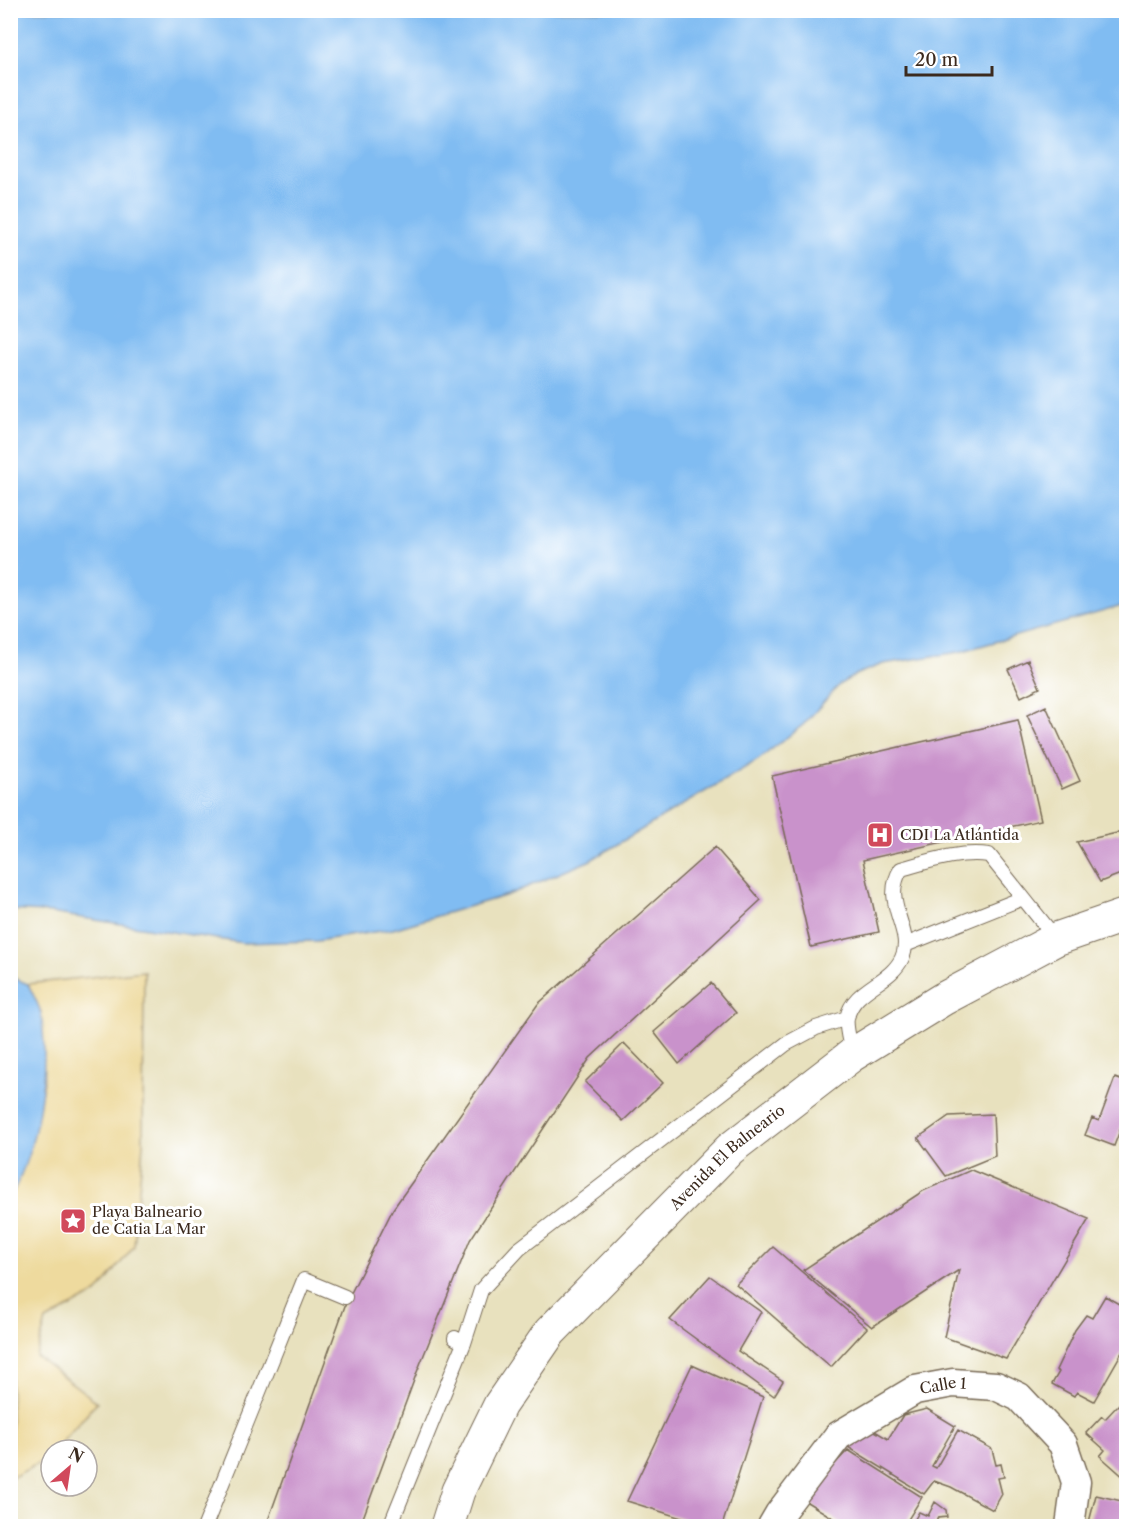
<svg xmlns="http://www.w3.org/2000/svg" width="1137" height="1537" font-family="'Libre Caslon Text',serif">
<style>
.sand{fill:#eeda9e;stroke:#94825e;stroke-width:1.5}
.water{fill:#80bcf2;stroke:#5e7388;stroke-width:1.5}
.building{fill:#c992cb}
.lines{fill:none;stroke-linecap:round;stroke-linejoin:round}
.lane-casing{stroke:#786a56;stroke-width:16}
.street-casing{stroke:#786a56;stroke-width:31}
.secondary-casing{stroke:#786a56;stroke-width:35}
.lane{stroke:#fff;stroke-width:14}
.street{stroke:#fff;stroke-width:28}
.secondary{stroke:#fff;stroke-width:33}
.labels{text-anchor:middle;stroke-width:6;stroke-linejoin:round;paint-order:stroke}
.poi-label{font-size:15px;fill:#3b2a1e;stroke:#fff;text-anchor:start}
.street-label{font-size:15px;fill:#3b2a1e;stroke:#fff}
</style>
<rect width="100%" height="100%" fill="#fff"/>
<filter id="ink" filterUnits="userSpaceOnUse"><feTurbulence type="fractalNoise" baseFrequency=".0167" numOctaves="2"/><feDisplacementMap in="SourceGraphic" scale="12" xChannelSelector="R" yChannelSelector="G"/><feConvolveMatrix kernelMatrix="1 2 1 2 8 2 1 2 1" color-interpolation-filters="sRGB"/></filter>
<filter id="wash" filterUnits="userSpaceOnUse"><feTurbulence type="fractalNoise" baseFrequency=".008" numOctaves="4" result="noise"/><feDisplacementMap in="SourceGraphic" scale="24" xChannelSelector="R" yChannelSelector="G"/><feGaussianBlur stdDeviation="1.35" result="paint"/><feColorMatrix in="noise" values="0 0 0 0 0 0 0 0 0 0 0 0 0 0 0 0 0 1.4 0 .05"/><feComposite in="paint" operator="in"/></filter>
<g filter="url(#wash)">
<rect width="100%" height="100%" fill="#e8e1be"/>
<path class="sand" d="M144,971L143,1144L134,1246L98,1292L46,1321L36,1356L97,1402L55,1450H51V1457L11,1478V1196L28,1152L44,1083L41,1012L28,984Z"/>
<path class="water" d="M10,11H1126V605L959,652L883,664L857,674L840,684L804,724L758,760L591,860L508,895L393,929L317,941L243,943L44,912L11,910Z
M11,977L28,984C32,993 39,1004 41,1014C50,1070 38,1146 11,1196Z"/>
<g id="blocks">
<path class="building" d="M1028,660L1040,688L1021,697L1008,669Z
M1046,706L1080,781L1062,789L1027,715Z
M1018,720L1041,820L863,860L879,932L811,947L772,776Z
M1126,831V872L1100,882L1077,842Z
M715,847L761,900L590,1058L470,1240L417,1372L360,1526H266L346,1303L393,1209L538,1004Z
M711,983L736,1013L679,1064L654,1032Z
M624,1043L663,1083L623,1121L585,1082Z
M1115,1078L1126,1082V1127L1122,1125L1114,1146L1085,1135L1092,1118L1099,1121Z
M993,1114L995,1156L946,1176L918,1138L949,1116Z
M971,1170L1089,1219L1006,1359L944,1337L959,1270L872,1327L803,1270L923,1191Z
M773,1247L867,1328L831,1367L736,1284Z
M710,1276L761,1312L738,1351L783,1381L774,1396L670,1320Z
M1105,1296L1126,1308L1123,1313L1126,1316V1345L1094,1401L1077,1392L1074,1396L1052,1384L1059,1372L1056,1370L1075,1330L1086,1315L1092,1318Z
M692,1365L763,1397L722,1526H707L627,1501Z
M1119,1404L1126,1411V1479L1100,1456L1105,1450L1086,1433L1102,1416L1105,1419Z
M927,1409L955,1426L932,1466L936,1468L958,1430L992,1449L996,1465L1001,1464L1004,1477L998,1478L1002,1494L993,1510L951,1487L934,1481L924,1494L848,1447L865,1425L888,1439L903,1415Z
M848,1450L922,1497L904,1526H846L802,1499Z
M1096,1495L1126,1502V1526H1088Z
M935,1502L946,1510L947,1517L938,1518L933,1526H911L919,1512L928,1516Z"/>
</g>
</g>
<g filter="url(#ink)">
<use href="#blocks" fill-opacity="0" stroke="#786a56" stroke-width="1.5"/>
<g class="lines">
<defs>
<path id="lane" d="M905,945L1023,898
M852,1055C851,1044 845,1028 847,1018C853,988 890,984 902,958C915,930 880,903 901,869C930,861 959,851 989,855L1056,939
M455,1338L464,1343L481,1290L519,1249L786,1044L816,1028L847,1018
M205,1526L304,1280L345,1297
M390,1526L464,1343"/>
<g id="street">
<path id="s1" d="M772,1526L779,1514L838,1436L915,1390L953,1383L996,1386L1019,1397L1063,1444L1076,1482L1070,1526"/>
</g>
<g id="secondary">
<path id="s2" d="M447,1526L458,1491L500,1405L550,1332L730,1149L852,1055L943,999L1056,939L1126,915"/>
</g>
</defs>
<use href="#lane" class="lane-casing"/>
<use href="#street" class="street-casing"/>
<use href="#secondary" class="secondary-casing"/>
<use href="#lane" class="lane"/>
<use href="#street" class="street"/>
<use href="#secondary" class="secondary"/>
</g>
</g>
<defs>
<symbol id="hospital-square" viewBox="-11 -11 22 22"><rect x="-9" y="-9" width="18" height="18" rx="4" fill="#d1495b" stroke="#fff"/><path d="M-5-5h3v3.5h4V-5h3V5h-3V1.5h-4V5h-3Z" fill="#fff"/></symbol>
<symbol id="sight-square" viewBox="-11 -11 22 22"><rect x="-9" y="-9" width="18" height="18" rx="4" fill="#d1495b" stroke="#fff"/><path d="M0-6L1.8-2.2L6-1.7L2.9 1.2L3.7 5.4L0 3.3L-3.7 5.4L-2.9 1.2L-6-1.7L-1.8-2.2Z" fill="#fff"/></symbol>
</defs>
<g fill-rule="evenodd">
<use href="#hospital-square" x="865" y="820" width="30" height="30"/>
<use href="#sight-square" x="58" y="1206" width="30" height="30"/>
</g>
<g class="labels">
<g class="poi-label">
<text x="900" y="840">CDI La Atlántida</text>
<text x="92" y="1217">Playa Balneario<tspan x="92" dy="17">de Catia La Mar</tspan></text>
</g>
<g class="street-label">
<text dy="5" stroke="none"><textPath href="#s2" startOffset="470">Avenida El Balneario</textPath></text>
<text dy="5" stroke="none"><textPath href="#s1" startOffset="230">Calle 1</textPath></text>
</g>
</g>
<rect width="1137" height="1537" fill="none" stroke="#fff" stroke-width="36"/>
<g transform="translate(69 1468) rotate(29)"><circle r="28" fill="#ffffff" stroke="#b1aaa5" stroke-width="1.5"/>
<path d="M0-4.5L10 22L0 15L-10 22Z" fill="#d1495b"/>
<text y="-9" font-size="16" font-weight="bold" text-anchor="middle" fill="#3b2a1e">N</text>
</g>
<path d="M906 66v9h86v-9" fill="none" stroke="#3b2a1e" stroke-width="3"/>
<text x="915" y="66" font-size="18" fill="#3b2a1e" stroke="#ffffff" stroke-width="4.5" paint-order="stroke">20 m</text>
</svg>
